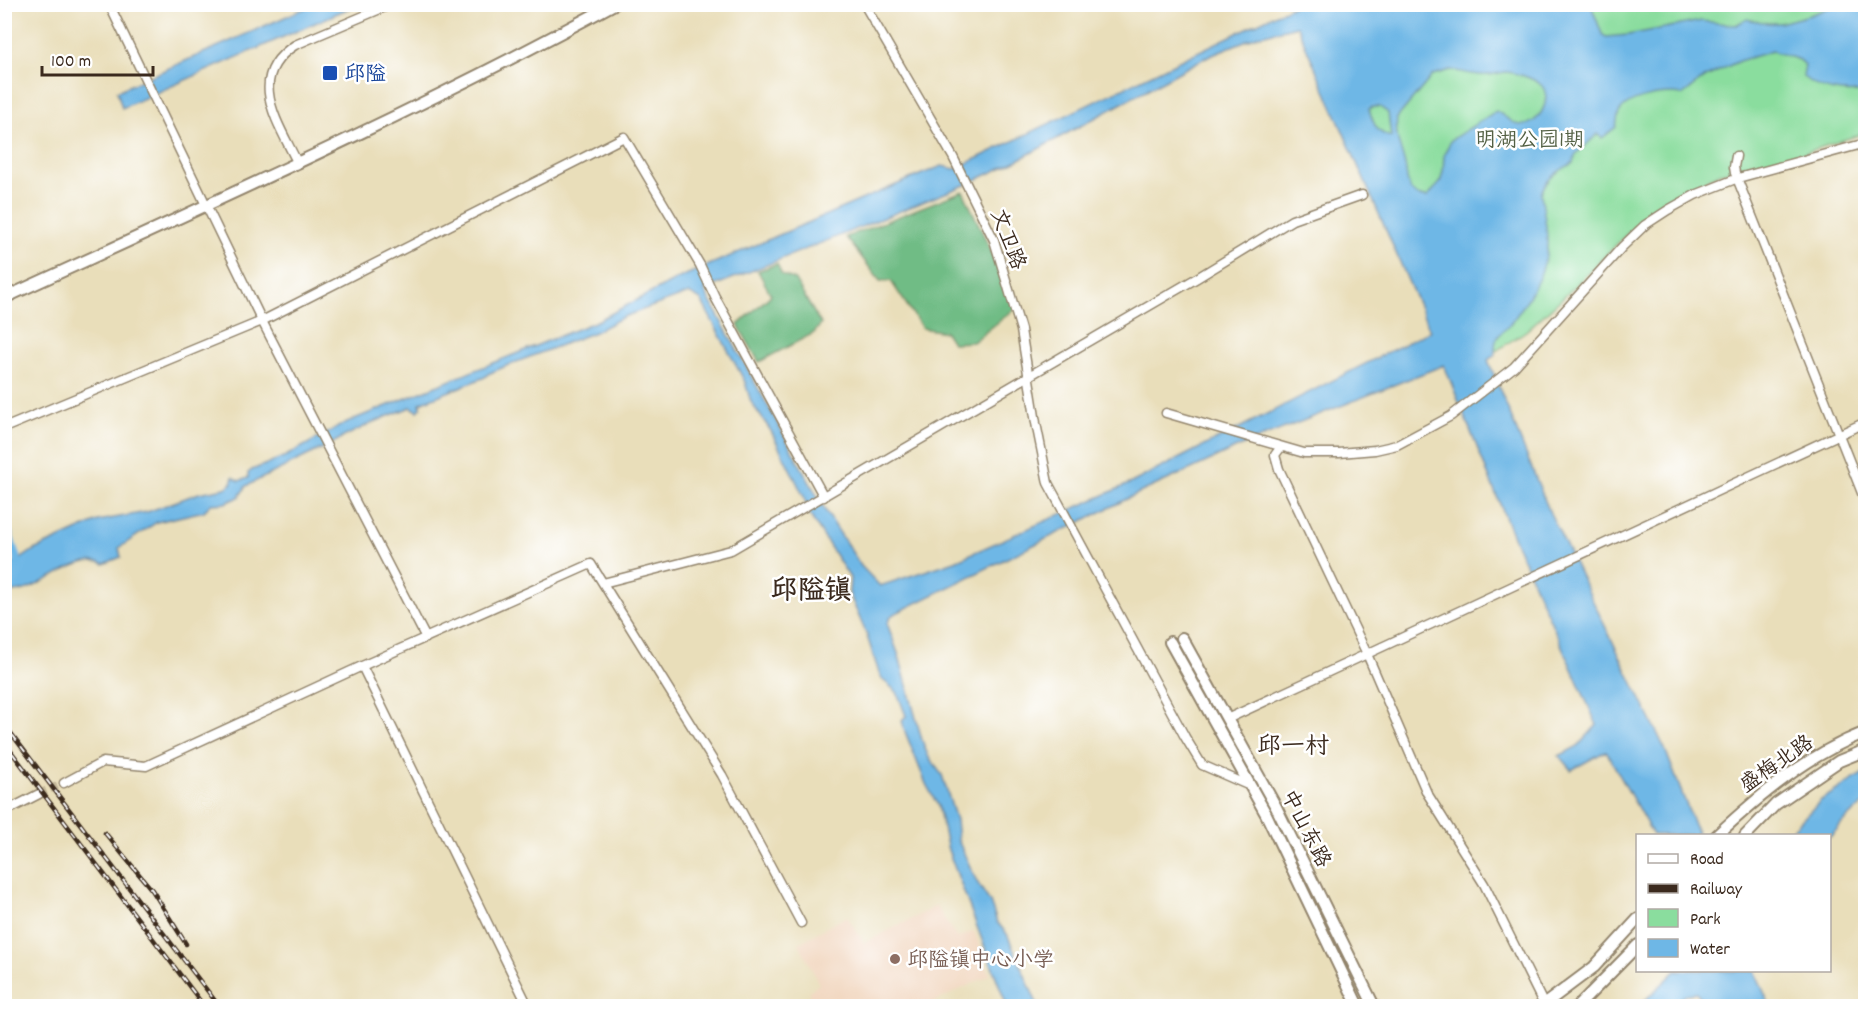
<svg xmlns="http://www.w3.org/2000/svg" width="1870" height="1011" font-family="Dekko,'LXGW WenKai TC',sans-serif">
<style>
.built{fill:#f1d5bd}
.green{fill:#8add9e;stroke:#62845e;stroke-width:1.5}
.forest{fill:#6fbc85;stroke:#557352;stroke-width:1.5}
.water{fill:#6eb7e6;stroke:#547082;stroke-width:1.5;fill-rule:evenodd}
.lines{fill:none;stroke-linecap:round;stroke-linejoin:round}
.canal{stroke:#6eb7e6;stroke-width:8}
.minor-tunnel{stroke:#c6ba9b;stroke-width:8;stroke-dasharray:8 4;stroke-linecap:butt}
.minor-casing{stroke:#92846c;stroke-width:11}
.major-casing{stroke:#92846c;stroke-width:14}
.minor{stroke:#fff;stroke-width:8}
.major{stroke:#fff;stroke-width:10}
.rail-casing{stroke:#3b2a1e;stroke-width:4.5}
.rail{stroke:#fff;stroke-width:2;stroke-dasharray:7;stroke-linecap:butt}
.transit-dot{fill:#1a4fb4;stroke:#fff;stroke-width:2}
.education-dot{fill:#8d6e63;stroke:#fff;stroke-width:2}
.labels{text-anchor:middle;stroke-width:5;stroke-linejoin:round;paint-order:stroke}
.transit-label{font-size:21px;fill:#164399;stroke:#fff;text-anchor:start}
.park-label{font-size:21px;fill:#536044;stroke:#fff}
.street-label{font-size:21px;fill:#3b2a1e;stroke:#fff}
.education-label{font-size:21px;fill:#785e54;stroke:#fff;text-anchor:start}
.quarter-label{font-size:24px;fill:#3b2a1e;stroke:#fff}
.district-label{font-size:27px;font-weight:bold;fill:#3b2a1e;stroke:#fff}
</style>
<rect width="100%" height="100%" fill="#fff"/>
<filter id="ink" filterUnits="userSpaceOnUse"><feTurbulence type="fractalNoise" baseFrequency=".0167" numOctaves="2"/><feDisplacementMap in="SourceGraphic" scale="12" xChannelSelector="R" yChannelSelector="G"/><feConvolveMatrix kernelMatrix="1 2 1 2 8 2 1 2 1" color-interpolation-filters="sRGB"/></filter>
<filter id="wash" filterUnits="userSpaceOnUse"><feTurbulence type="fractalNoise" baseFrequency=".008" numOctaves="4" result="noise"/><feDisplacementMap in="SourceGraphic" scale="24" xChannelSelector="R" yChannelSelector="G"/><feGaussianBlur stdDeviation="1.35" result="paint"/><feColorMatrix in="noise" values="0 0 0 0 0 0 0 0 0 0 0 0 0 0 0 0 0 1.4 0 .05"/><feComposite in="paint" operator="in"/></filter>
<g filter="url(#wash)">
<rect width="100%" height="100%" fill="#e9deba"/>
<path class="built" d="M936,906L957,938L974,931L990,975L926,1006H816L808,992L819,984L799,943L847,916L864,943Z"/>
<path class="green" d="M1317,5H1865V133L1792,157L1720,173L1682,192L1633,228L1568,293L1526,331L1493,353L1372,127Z"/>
<path class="forest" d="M963,191L1017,307L973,342L952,343L945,332L922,328L891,281H880L846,237Z
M777,264L782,275L794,279L821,324L814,333L759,362L738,325L771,295L758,271Z"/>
<path class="water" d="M312,5H356L122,108L117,91Z
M1295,5H1591L1602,34L1606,37L1628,35L1701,21L1736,25L1746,19L1768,23H1780L1810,15L1836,5H1865V91C1844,95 1821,91 1803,77L1805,65L1800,60L1772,51L1739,61L1706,77L1682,95C1666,92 1628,97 1619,113C1617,117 1617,123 1616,127L1602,138L1598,134L1576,154L1573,163C1559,171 1547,177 1541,193C1544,218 1552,243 1543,267C1537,287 1523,307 1511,323C1507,328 1501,332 1498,337C1494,342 1495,349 1495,355L1488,360L1550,513L1665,749L1698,835H1653L1606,751L1571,770L1559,756L1578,746L1597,725L1514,539L1444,365L1250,442L1137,494L892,615L887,623L899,656L922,740L928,756L942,775L956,820L958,840L977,882L990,902L997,922L1007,934L1038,1006H1007L948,850L938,806L926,784L904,729L902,720L906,716L897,692L883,680L879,673L866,633L849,593L850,578L809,514L804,497L771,431L751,402L745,382L701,300L689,293L623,317L595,332L506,366L488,374L485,377L420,403L421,408L418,411L411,407C382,418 355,430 329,445L246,486L239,497L225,503L211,504L204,511L157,522L119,548L121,557L104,564C81,550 39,592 14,592C11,593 8,591 5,592L4,574L7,568L34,550L98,521L147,512L199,493L225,488L231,484L233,477L239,481L248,478V473L252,470L286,456L347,422L597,321L681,277L917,176L942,166L955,169ZM1297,26L1430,331L1131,483L955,561L880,586L861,566L825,510L704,290L965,185L1020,159L1210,55L1257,36ZM1450,70C1460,71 1471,75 1482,75C1490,76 1498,73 1505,72C1514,72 1533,78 1540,84C1555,97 1538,127 1521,125C1512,124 1504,115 1496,111L1451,140L1444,155L1443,171L1440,183L1427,197C1403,196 1409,178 1404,161C1399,143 1395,137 1397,118L1433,75ZM1373,107H1380L1388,113L1391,137C1376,133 1373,123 1369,109Z
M1865,772V803L1847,818L1830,837L1787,835L1821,800Z
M1677,970L1755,971L1770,1006H1708L1696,993L1687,994L1671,1006H1639Z"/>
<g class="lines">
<path class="canal" d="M4,520L21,570"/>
</g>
</g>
<g filter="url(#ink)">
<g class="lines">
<path class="minor-tunnel" d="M39,794L64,783"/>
<defs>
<path id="minor" d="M109,4L262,321L426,638
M864,4L953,157L994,240L1021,330L1036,423L1048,483L1185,737L1202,765L1250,786
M1736,156L1734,167L1735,173L1866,503
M297,162C278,122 245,77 295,45L392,4
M1166,413L1304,453H1339L1375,450L1397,445L1451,416L1514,367L1622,247L1645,225L1668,210L1695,195L1738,178L1866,143
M4,428L262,321L624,137L700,265L715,297L824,497
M1281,447L1275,455L1279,469L1367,654L1427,793L1484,884L1544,1005
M603,583L731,550L1197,278L1292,220L1362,195
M1227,719L1866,422
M64,783L103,762L146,766L362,666
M4,812L39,794
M528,1006L362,666L591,564L722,775L801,923"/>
<path id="major" d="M4,298C209,204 416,112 614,4
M1182,638L1276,807L1374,1006
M1170,642L1266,814L1358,1006
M1716,836C1760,795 1809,754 1866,732
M1745,836L1776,804L1839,761L1866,750
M1542,1006L1594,967L1638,919
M1578,1006L1638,945"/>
</defs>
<use href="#minor" class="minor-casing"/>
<use href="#major" class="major-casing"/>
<use href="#minor" class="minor"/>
<use href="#major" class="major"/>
<defs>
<path id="rail" d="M4,724L219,1006
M4,742L204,1006
M105,833L152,890L186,944"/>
</defs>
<use href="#rail" class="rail-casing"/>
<use href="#rail" class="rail"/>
</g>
</g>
<rect class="transit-dot" x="322" y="65" width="16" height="16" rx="3"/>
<circle class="education-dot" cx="895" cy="959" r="6"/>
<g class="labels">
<g class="transit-label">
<text x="344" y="80">邱隘</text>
</g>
<g class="park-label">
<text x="1530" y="146">明湖公园1期</text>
</g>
<g class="street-label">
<text transform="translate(1009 239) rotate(69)" y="7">文卫路</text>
<text transform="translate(1776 763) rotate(-35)" y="7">盛梅北路</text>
<text transform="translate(1307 828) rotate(63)" y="7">中山东路</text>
</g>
<g class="education-label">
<text x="907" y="966">邱隘镇中心小学</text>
</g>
<g class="quarter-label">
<text x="1293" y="753">邱一村</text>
</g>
<g class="district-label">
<text x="811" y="598">邱隘镇</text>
</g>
</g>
<rect width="1870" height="1011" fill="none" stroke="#fff" stroke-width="24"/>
<rect x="1636" y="834" width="195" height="138" fill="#ffffff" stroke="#b1aaa5" stroke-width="1.5"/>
<rect x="1648" y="854" width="30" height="9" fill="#ffffff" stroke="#b1aaa5" stroke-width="1.5"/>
<text x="1690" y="864" font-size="18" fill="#3b2a1e">Road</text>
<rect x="1648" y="884" width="30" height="9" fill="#3b2a1e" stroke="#b1aaa5" stroke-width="1.5"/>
<text x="1690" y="894" font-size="18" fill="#3b2a1e">Railway</text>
<rect x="1648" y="909" width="30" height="18" fill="#8add9e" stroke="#b1aaa5" stroke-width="1.5"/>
<text x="1690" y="924" font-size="18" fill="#3b2a1e">Park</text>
<rect x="1648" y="939" width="30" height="18" fill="#6eb7e6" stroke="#b1aaa5" stroke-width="1.5"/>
<text x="1690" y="954" font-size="18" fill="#3b2a1e">Water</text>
<path d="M42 66v9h111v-9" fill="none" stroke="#3b2a1e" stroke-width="3"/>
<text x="51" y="66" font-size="18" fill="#3b2a1e" stroke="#ffffff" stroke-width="4.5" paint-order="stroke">100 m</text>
</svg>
